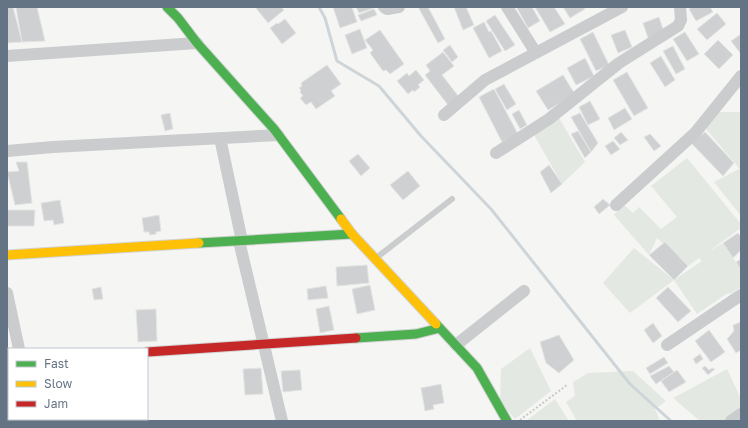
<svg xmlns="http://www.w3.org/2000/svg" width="748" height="428" font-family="'Golos Text',sans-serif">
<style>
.green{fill:#e4e8e2}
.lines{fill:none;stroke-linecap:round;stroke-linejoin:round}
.stream{stroke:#ced5d9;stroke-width:3}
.building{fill:#ced0d1;stroke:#e4e4e4}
.fast-casing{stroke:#d2d3d3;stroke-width:11}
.slow-casing{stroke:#d2d3d3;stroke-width:11}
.jam-casing{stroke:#d2d3d3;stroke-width:11}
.path{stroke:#c9caca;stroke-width:2;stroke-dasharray:2 2;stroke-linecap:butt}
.lane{stroke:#cacccd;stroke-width:6}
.street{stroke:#cacccd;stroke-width:12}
.fast{stroke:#4caf50;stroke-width:9}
.slow{stroke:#ffc107;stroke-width:9}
.jam{stroke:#c62828;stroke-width:9}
</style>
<rect width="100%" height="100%" fill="#f5f5f4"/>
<path class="green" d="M716,112H741V216L714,182L741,168H739L706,129Z
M559,118L585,162L562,184L534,135Z
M687,158L741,224V228L708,252L723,243L741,270V287L730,294L728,293L697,314L674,280L630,313L603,283L634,248L674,280L702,261L699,258L688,266L657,238L649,255L614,215L623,204L633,213L639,207L661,229L677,217L651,186Z
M530,348L551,391L515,419L500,402L501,369Z
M727,369L741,399V408L726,421H700L673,398Z
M633,371L666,401L655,409L660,421H577L566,402L575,396L573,382L588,373Z
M555,399L569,421H526Z"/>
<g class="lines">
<path class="stream" d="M319,7L325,18L337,61L379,86L421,136L491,209L630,384L671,421"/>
</g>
<path class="building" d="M7,7H13L22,42L7,43Z
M16,7H37L45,41L22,42Z
M255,7H281L284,10L268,23Z
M333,7H352L357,22L340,28Z
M356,7H373L374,8L359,13Z
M418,7H428L445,39L438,43Z
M454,7H466L474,25L463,30Z
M520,7H532L540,21L528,28L517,8Z
M535,7H554L565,24L550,32Z
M563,7H584L585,9L570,18Z
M692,7H710L713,12L696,21L689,9Z
M374,9L377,15L361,21L358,15Z
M717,13L726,24L707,40L697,29Z
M495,15L515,45L505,51L486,21Z
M659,17L664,32L648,38L643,23Z
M285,19L296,33L282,44L270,28L277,23L278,24Z
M484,22L489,32L491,31L502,51L489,58L473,28Z
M360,29L367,48L352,54L345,35Z
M380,30L404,64L390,74L386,70L383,71L370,53L373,50L365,40Z
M625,30L632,47L618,53L611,35Z
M593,32L609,65L596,71L580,39Z
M685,32L699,54L687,61L673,39Z
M741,34V54L731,41Z
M718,40L733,55L719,69L704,54Z
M450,45L458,57L452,62L443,50Z
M673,46L685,69L676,74L663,51Z
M443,52L454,66L442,75L459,97L448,105L425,75L430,71L426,65Z
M661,56L675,80L665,87L650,63Z
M585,58L594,76L576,85L567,68Z
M327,65L341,84L331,91L335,96L316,109L311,102L306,105L300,98L303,96L300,92L301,90L299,88L302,86L301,83Z
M416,70L424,80L418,85L420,87L414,92L413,90L408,94L397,81L407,73L409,76Z
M627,72L648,108L634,116L613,80Z
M563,75L575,94L548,110L536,91Z
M504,84L516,104L507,110L495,89Z
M494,89L518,134L502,142L479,97Z
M590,101L600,119L588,125L579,107Z
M625,108L632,119L614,130L608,118Z
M519,110L527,125L520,129L512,114Z
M170,113L173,129L165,131L161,115Z
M580,113L598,143L591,152L571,117Z
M578,131L591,152L585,158L571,134Z
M621,132L628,140L620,145L614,138Z
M705,132L734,163L723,176L691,143Z
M650,134L661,146L654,151L644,137Z
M613,141L620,149L611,155L605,146Z
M358,154L370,168L361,176L349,161Z
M16,162H27L32,203L15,205L7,172L19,171Z
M549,165L562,184L551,193L540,172Z
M408,171L420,186L403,200L390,185Z
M603,199L610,205L599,214L594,207Z
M60,200L64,223L54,225L53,220L44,221L41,203Z
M7,210H35L34,226H7Z
M159,215L161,231L156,232V234L150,235L149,232H144L142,218Z
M738,233L741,237V250L733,258L723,243Z
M665,242L688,266L674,280L649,255Z
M741,259V270L736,262Z
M367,265L369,283L337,286L336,267Z
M370,285L375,310L357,314L352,289Z
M326,286L328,298L308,300L307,289Z
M101,287L103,299L94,300L92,289Z
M668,287L691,311L678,322L656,298Z
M329,306L334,330L320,333L316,309Z
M156,309L157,341L138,342L136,310Z
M741,322V350L736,353L727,339L734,331L733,325Z
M653,323L662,336L653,343L644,330Z
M709,330L725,352L711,362L695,341Z
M559,335L574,360L559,373L546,363L540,342Z
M700,354L703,359L696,364L693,359Z
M664,357L668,363L650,374L646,368Z
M669,366L674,372L656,384L650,376Z
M705,366L709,370L712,368L715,369L708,375L702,368Z
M261,368L263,394L245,395L243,369Z
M300,370L302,390L283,392L281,371Z
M677,370L686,382L669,392L661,381Z
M441,384L444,403L433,405L434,409L425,411L421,388Z"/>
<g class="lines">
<defs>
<path id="fast" d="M167,7L178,18L197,43L274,129L341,219
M199,243L352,234
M436,324L477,368L507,421
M356,338L416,334L440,328"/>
<path id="slow" d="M341,219L352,234L436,324
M7,255L199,243"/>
<path id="jam" d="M147,352L356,338"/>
</defs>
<use href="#fast" class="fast-casing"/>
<use href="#slow" class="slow-casing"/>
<use href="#jam" class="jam-casing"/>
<path class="path" d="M520,420L567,385"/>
<path class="lane" d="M376,258L452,199"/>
<path class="street" d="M384,7L387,9L399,7
M507,7L536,53
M7,56L197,43
M444,115L485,80L622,7
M220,138L242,241
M7,151L53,147L278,135
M496,153L549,119L619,63L678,26L681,20L680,7
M616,205L695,133L741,76
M239,241L282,421
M7,293L19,349
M456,345L524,291
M667,345L741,295
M7,362H9
M34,419L35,421
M731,421L741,414"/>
<use href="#fast" class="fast"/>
<use href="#slow" class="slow"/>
<use href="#jam" class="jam"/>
</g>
<rect width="748" height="428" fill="none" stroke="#657484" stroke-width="16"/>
<rect x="8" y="348" width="140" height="72" fill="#ffffff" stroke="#c1c7ce"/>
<rect x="16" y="361" width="20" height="6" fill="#4caf50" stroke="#c1c7ce"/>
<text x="44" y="368" font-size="12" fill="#657484">Fast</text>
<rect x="16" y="381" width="20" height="6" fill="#ffc107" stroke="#c1c7ce"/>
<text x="44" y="388" font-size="12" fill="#657484">Slow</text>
<rect x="16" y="401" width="20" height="6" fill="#c62828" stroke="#c1c7ce"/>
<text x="44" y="408" font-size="12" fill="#657484">Jam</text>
</svg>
